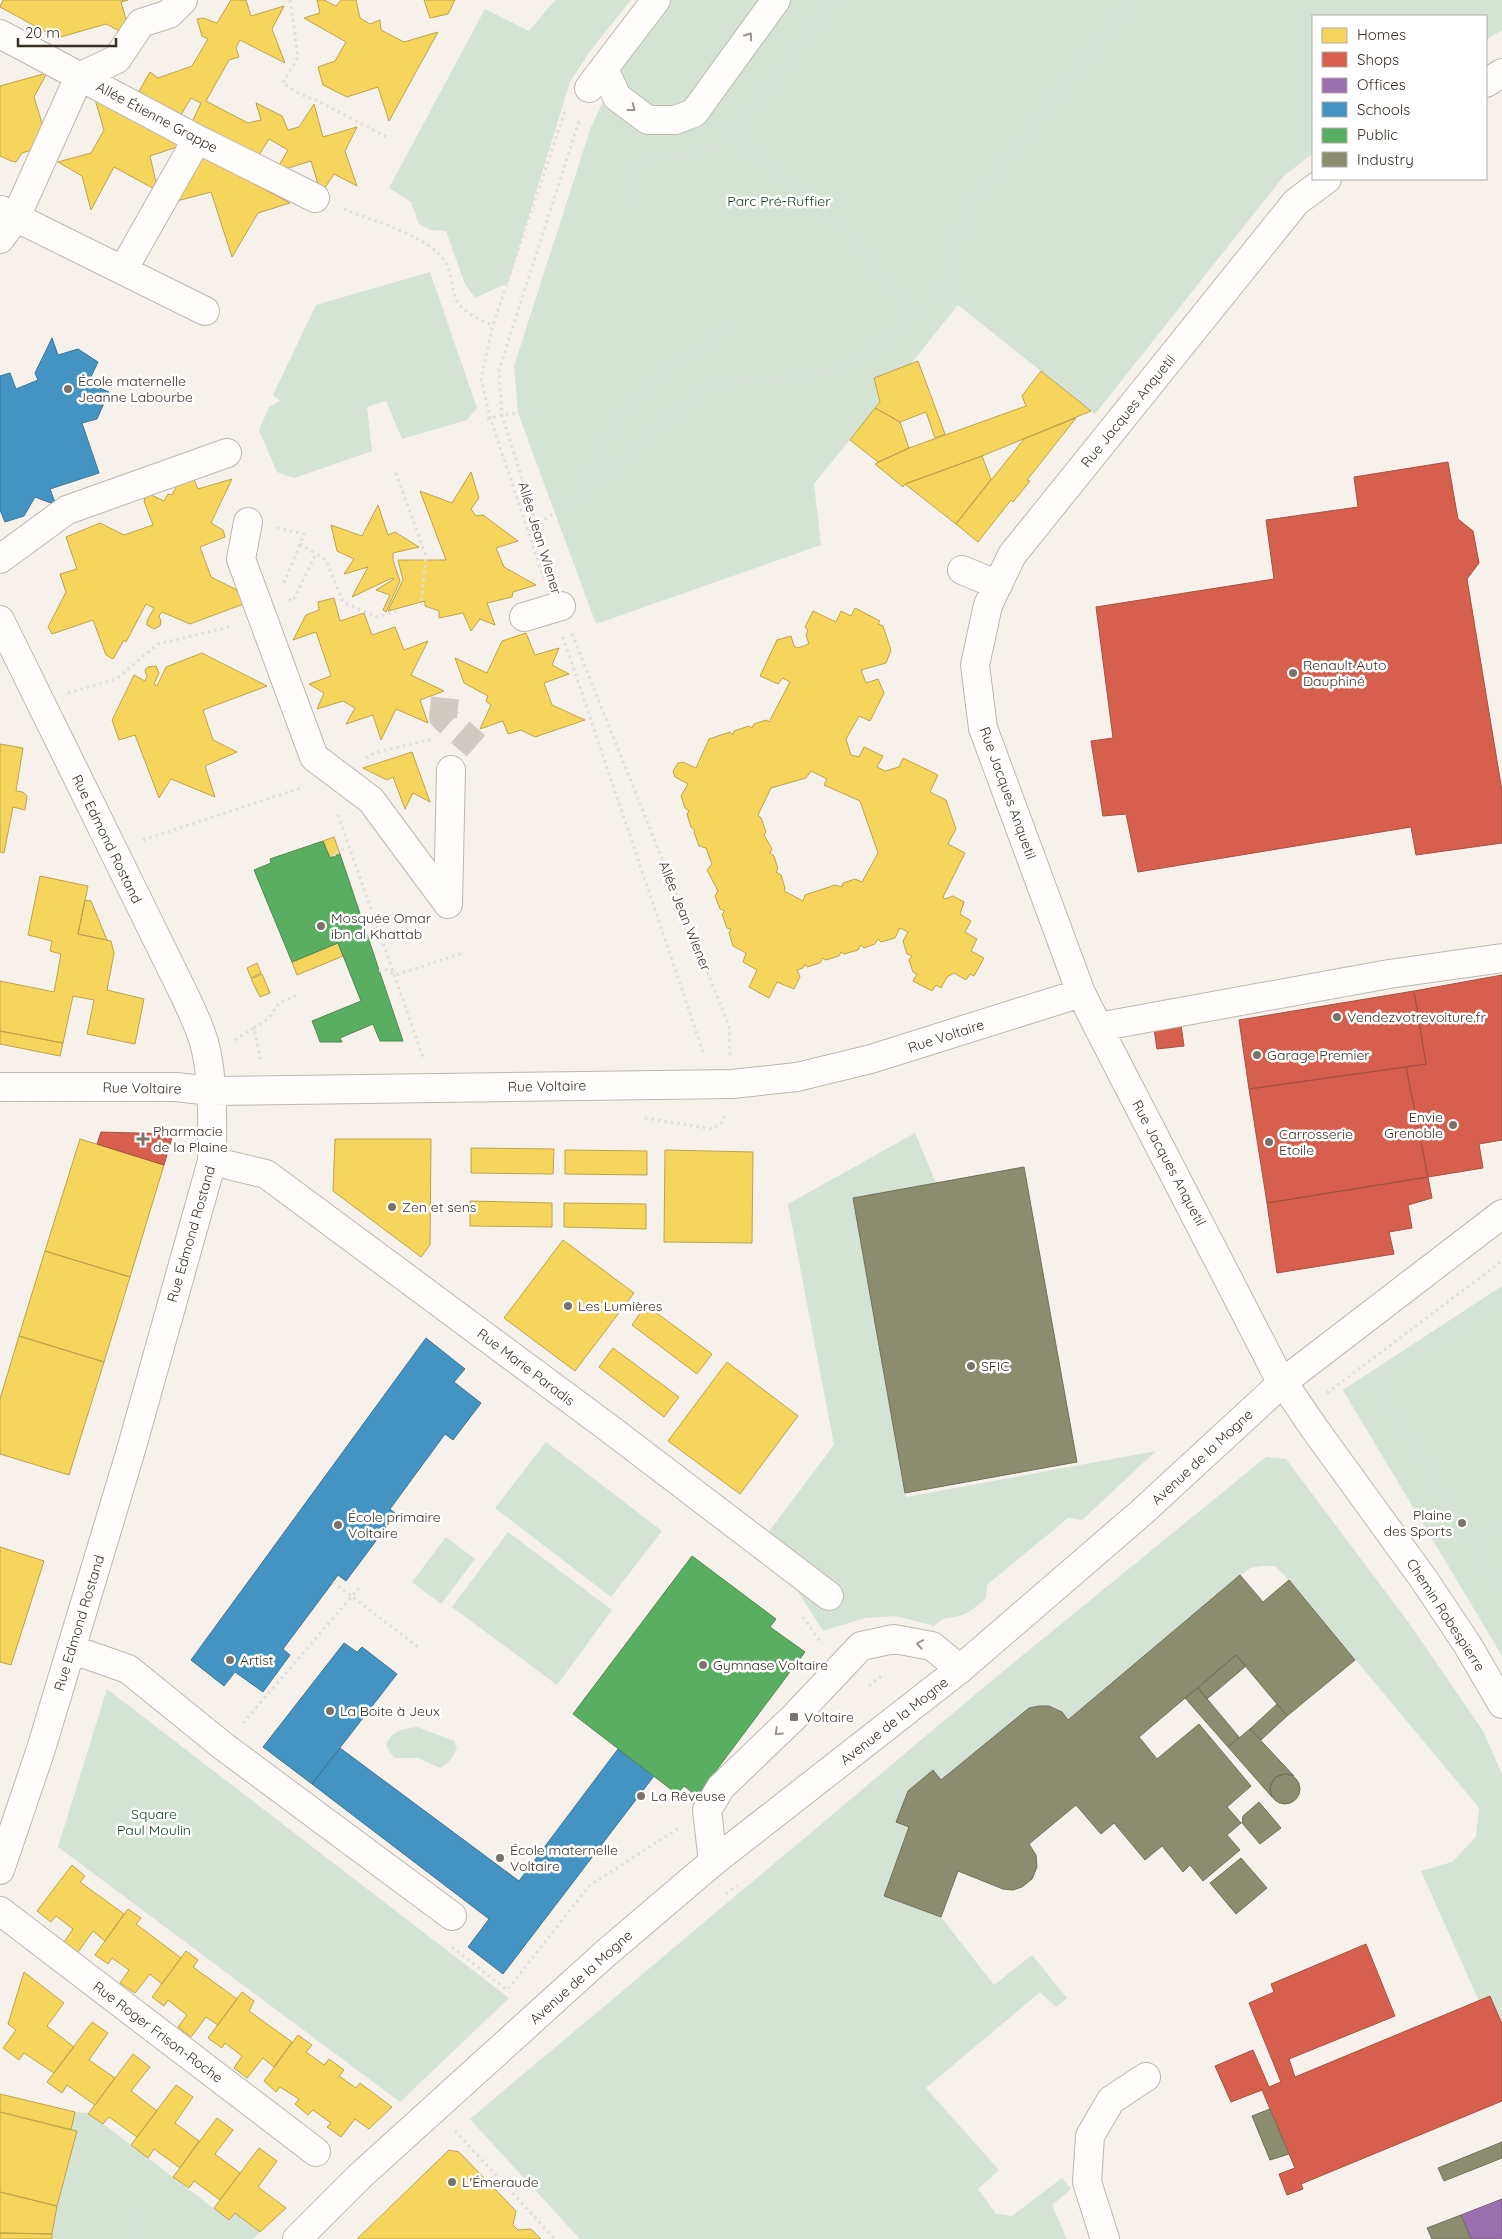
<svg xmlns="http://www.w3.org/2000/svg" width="1502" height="2239" font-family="Quicksand,sans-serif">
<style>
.green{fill:#d4e3d3}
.homes{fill:#f6d55c;stroke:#bda34c;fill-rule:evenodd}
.shops{fill:#d6604d;stroke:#a75141}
.offices{fill:#9970ab;stroke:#7c5c83}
.schools{fill:#4393c3;stroke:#407594}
.public{fill:#5aae61;stroke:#50884f}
.industry{fill:#8c8c6e;stroke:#737058}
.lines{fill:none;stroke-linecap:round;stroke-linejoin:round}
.minor-tunnel{stroke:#d0cac3;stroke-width:28;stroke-dasharray:28 14;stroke-linecap:butt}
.minor-casing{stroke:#beb7b0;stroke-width:30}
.major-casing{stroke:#beb7b0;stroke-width:30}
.path{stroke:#e0dedc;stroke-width:3;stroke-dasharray:2.5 4;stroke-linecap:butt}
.minor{stroke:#fefdfc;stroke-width:28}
.major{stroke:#fefdfc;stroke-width:28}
.oneway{stroke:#9c9690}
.poi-dot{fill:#7b736a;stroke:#fff;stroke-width:2}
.labels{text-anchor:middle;stroke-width:5;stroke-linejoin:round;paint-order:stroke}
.street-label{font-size:14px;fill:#392f25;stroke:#fff}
.park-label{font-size:14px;fill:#0d3d1f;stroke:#fff}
.poi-label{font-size:14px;fill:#392f25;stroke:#fff;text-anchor:start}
</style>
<rect width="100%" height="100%" fill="#f6f1eb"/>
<path class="green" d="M555,0H631L590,51L570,82L508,283L475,298L465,284L446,231L431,230L419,224L411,202L389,188L485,9L529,31Z
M667,0H1502V30L1486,40V16H1313V153L1283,177L1095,414L958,305L909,366L874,378L880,402L814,484L821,545L596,624L518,413L514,366L591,127L627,52Z
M430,272L477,408L467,420L402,439L386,401L367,407L372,451L294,478L277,472L259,430L269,407L280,401L273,395L316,305Z
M915,1133L936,1183L853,1198L906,1497L1156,1451L1082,1520L1068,1518L987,1585L986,1598C978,1605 970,1613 959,1616C946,1619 945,1616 934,1626L896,1616L865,1618L823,1631L764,1538L834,1445L788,1204Z
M1502,1286V1656L1343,1390Z
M546,1442L662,1531L611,1597L495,1508Z
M1266,1457L1286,1459L1409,1623L1483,1731L1502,1774V2024L1490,1996L1479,2001L1421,1871L1452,1862L1476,1837L1479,1808L1289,1580L1275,1566H1261L1250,1568L1068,1720C1060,1704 1040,1702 1026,1711L941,1780L933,1770L908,1791L896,1821L909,1827L884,1896L941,1917L994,1985L1032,1955L1067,1998L1056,2007L1040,1992L926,2088L999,2170L978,2189L996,2214L1012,2216L1062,2178L1071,2189L1052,2205L1067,2239H580L470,2119L995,1678Z
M508,1532L612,1610L557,1685L452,1607Z
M446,1537L475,1559L441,1604L412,1582Z
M107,1689L509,1998L400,2102L58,1847Z
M417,1727L454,1741L457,1747C453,1757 450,1762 440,1768L418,1758H394L386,1746C391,1731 402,1729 417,1727Z
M75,2112L89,2113L229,2220L235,2213L260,2232L252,2239H52L58,2201L76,2131L71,2130Z"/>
<path class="homes" d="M3,0H128L121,2L131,37L106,24L57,38L0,7Z
M231,0H246L251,16L284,6L272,29L285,63L240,40L236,48L239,57L229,60L206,101L248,123L261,120L256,103L282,116L288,130L299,127L314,104L323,137L357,127L345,151L357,186L334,174L321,194L311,161L275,172L288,150L269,139L256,160L191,124L201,103L191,98L179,118L137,95L150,72L158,78L192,66L208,39L202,36L197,19L203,18L217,23Z
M317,0H324L336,6L341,0H356L360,18L370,24L380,20L381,30L404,42L438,32L389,121L378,87L347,97L323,85L318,67L335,61L346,42L304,18L320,13Z
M424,0H455L448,14L430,18Z
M47,73L34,97L44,130L32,150L22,153L16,162L11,161L0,156V86Z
M94,96L183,145L150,156L158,191L114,167L91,210L82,176L58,162L91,153L104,130Z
M201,155L290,203L258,213L232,257L211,192L177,201Z
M918,361L945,434L935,438L926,412L900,422L875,408L880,402L874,378Z
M1041,371L1091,411L982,456L905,484L903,487L875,464L909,448L1026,406L1022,396Z
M875,408L900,422L909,448L878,462L850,440Z
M1076,418L1027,480L1030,481L1013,502L1011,500L978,542L956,524L1024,439Z
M982,456L991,479L956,524L905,484Z
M471,472L479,498L471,509L476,516L483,515L518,541L496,548L504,567L536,585L513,592L512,597L487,603L495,625L480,619L471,631L463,613L439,618V611L425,606V601L388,611L403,580L398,560H446L420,491L452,503Z
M192,475L198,489L232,479L211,523L223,530L225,537L200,547L211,577L247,595L249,602L190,624L162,612L159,616L161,621L160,626L154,629L147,625V621L154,608L146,604L126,642L124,640L113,659L106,655L93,620L52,634L48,627L66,592L60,574L77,569L66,537L100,523L124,535L153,525L144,501L147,493L164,501L168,494L172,495L176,487L175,480Z
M378,505L388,535L395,532L419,547L393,553V560L400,581L386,612L383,610L390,595L376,590L394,579L392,578L352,597L368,567L344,574L354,559L337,551L331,525L362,536Z
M334,598L340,621L364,613L372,635L395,627L404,650L428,641L411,675L444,691L420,700L428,723L396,709L381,740L373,715L346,724L355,708L343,701L317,709L324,693L309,684L331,676L316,632L293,640L306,615L319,610L318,602Z
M855,608L880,621L878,624L883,626L891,650L886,663L861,670L866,683L878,679L884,693L870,721L859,716L846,739L851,755L859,757L864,747L883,756L877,767L885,771L899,767L903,758L938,775L930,792L946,800L956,829L948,844L965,853L943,897L945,899L953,896L964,902L960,914L971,921L965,932L977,939L971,951L984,958L974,976L970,974L966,980L954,973L947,977L941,988L936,985L932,991L913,981L917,974L913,972L909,960L912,956L907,954L903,941L908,932L900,928L895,938L881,942L878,939L875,944L864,948L861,945L858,950L844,954L841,952L839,956L826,960L823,958L820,963L807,967L805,964L803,968L797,970L800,977L794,989L777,982L769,998L749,987L757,970L743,962L746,953L733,946L729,933L731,929L727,928L722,914L725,911L720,909L715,896L718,891L707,870L712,864L706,848L699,846L694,832L695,830L691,827L687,814L689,811L685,808L681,796L688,784L675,777L673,771L678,763L683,762L696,768L709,739L730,732L733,735L734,731L749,726L752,728L754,724L766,720L769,722L790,682L783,678L778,684L760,676L777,640L791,636L794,646L798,648L809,644L806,635L808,630L805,627L813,611L836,622L841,611L851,616ZM811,771L827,779L824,785L860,801L878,853L862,882L855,879L843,883L842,887L835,885L805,895L803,901L784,891L785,888L781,875L776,872L778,869L774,856L770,853L772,849L764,835L766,832L761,818L758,815L771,788L806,778Z
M526,633L535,655L559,648L552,665L569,674L544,683L552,705L585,720L535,737L521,730L508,734L503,721L480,729L491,705L486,701L488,696L464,683L455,658L487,673L502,641Z
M202,653L267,686L203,710L213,740L237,752L205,766L215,797L171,779L159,798L135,735L119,740L112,720L134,675L145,681L147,677L145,670L148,667L156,666L159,673L154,684L157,686L166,667Z
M0,744L23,748L16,791L23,792L27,796L25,810L13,807L4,853L0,852Z
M412,752L430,802L413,793L405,809L393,777L387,780L363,768Z
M334,837L340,854L330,858L323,841Z
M40,876L88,886L78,934L111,941L114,953L107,990L144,999L135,1044L87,1034L94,1000L73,996L63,1043L0,1031V981L54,992L61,954L50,951L52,941L28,935Z
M85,900L91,901L107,940L78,934Z
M338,943L343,956L297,975L292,962Z
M257,963L261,973L251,978L247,968Z
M262,974L270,993L260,997L251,979Z
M0,1031L63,1043L60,1056L0,1044Z
M80,1139L164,1165L130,1277L45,1251Z
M335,1139H431L430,1245L421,1257L333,1191Z
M471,1148L554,1149L553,1174L471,1173Z
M565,1150L647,1151V1175L565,1174Z
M665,1150L753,1152L752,1243L664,1242Z
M470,1201L552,1203V1227L470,1226Z
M564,1203L646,1204V1229L564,1227Z
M563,1240L634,1293L575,1371L504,1318Z
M45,1251L130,1277L104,1362L19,1336Z
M646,1305L712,1354L697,1374L632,1325Z
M19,1336L104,1362L69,1475L0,1454V1399Z
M613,1348L679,1397L664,1417L599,1367Z
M727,1362L798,1416L740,1494L668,1441Z
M0,1547L44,1561L11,1665L0,1662Z
M72,1865L85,1876L80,1882L124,1914L105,1941L93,1931L78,1952L64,1942L73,1929L56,1916L51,1922L37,1911Z
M128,1909L141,1918L136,1924L181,1958L162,1984L150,1974L135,1993L120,1983L129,1970L112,1958L108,1964L95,1955Z
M186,1951L198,1960L193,1967L237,1999L218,2025L206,2017L191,2037L178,2027L187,2015L168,2000L164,2006L152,1997Z
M24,1972L64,2003L47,2026L74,2047L54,2073L24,2053L19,2060L3,2048L16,2030L8,2024Z
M242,1992L254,2001L249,2011L292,2042L274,2067L263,2058L247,2078L234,2068L242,2056L225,2043L222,2048L208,2038Z
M92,2022L108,2033L89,2060L115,2078L95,2105L67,2085L62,2093L47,2082Z
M298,2035L312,2045L306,2052L324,2065L329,2059L344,2070L339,2076L356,2088L360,2083L392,2107L369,2129L355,2119L341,2137L327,2127L331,2123L313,2110L308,2115L295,2104L299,2099L280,2087L276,2092L264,2081Z
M133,2054L150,2067L131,2091L157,2111L137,2137L109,2117L103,2124L88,2114Z
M176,2085L193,2097L175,2123L199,2141L180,2168L154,2149L148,2158L131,2145Z
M0,2094L75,2112L71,2130L0,2112Z
M0,2112L77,2131L57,2206L0,2192Z
M217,2118L233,2130L215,2154L240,2173L220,2200L194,2181L189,2188L173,2177Z
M259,2148L277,2161L258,2187L286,2208L260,2232L235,2213L229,2220L214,2208Z
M449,2150L459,2152L516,2211L513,2225L518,2230L531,2229L541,2239H357Z
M0,2192L57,2206L52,2234L0,2233Z
M0,2233L52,2234V2239H0Z"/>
<path class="shops" d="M1448,462L1458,519L1473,531L1479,563L1467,579L1502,791V843L1416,855L1411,827L1138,872L1126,814L1103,816L1091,741L1113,738L1096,607L1274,579L1266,520L1358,507L1354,477Z
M1502,975V1140L1479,1144L1483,1168L1428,1177L1406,1067L1426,1064L1414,991Z
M1414,991L1426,1064L1249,1089L1239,1020Z
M1181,1025L1184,1046L1157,1049L1154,1029Z
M1406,1067L1428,1177L1267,1203L1249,1089Z
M101,1132L173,1134L164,1165L97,1144Z
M1428,1177L1432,1198L1408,1205L1412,1228L1389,1232L1394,1254L1277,1273L1267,1203Z
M1366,1944L1395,2016L1289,2059L1295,2077L1490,1996L1502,2024V2101L1301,2184L1303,2189L1287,2195L1279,2174L1295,2168L1262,2090L1231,2102L1215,2066L1253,2050L1269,2087L1281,2082L1249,2003L1274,1992L1271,1984Z"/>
<path class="offices" d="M1502,2199V2239H1471L1461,2215Z"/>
<path class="schools" d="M52,338L58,355L78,349L98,362L88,383L109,392L97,419L82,423L99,473L50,489L56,505L35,497L24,516L5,522L0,510V376L10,373L16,389L38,380L35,373Z
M426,1338L465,1369L454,1382L481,1403L453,1440L445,1434L390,1509L396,1514L346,1581L338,1575L333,1582L283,1649L290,1655L263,1692L235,1672L224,1686L191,1660Z
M344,1643L357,1652L362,1647L397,1674L312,1784L263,1747Z
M340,1748L519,1881L618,1749L654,1776L503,1974L468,1947L489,1919L312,1784Z"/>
<path class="public" d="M323,841L330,858L340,854L403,1041H380L373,1024L340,1038L342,1042H320L316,1031L312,1021L361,1001L338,943L292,962L254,870L271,863L270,859Z
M692,1556L776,1619L770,1627L805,1652L697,1796L684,1786L677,1794L573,1714Z"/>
<path class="industry" d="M1024,1167L1077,1462L905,1493L853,1198Z
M1240,1575L1263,1602L1289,1580L1355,1660L1287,1716L1236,1655L1139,1737L1157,1759L1199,1724L1251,1786L1227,1807L1241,1823L1227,1835L1240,1850L1203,1881L1190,1865L1183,1872L1162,1846L1145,1860L1114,1823L1101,1834L1076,1805L1029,1844L1036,1855L1037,1867L1032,1879L1022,1887L1013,1890L1003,1889L958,1871L941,1917L884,1896L909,1827L896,1822L908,1791L933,1770L941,1780L1029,1708L1039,1706H1049L1062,1712L1068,1720Z
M1236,1655L1246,1666L1207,1699L1198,1688Z
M1198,1688L1239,1737L1228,1747L1185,1698Z
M1277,1704L1287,1716L1261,1740L1250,1729Z
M1250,1729L1294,1776L1286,1774L1275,1777L1270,1788L1272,1797L1228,1747Z
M1270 1789a15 15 0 1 1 30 0a15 15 0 1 1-30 0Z
M1259,1802L1281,1828L1260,1844L1242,1823L1243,1816Z
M1241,1858L1267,1888L1236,1914L1210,1883Z
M1270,2109L1289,2154L1270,2160L1252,2116Z
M1502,2142V2158L1444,2181L1438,2168Z
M1461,2215L1471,2239H1432L1427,2228Z"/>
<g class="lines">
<path class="minor-tunnel" d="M445,698L443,717L476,746"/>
<defs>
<path id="minor" d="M0,34L197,139L315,198
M604,69L617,97L648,120H675L694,113L776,0
M1486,83L1502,73
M589,88L656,0
M1327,179L1296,202L1012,555L988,605L975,665L983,728L1081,993L1098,1027L1276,1372L1314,1428L1425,1581L1467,1644L1502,1704
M1,210L205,311
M0,239L16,217L79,77L117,59L141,23L169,14L183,0
M123,270L197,139
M248,522L241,559L314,757L371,800L448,904
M0,559L67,510L227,453
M962,570L998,585
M524,617L561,606
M0,620L185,996C192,1012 201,1029 205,1046C214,1083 212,1123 212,1161L131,1450L41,1749L0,1870
M448,904L451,770
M1098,1027L1389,974L1502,958
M0,1087H176L211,1091L732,1084L797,1077L871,1059L1081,993
M212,1161L266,1174L610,1429L829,1596
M71,1649L128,1669L223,1746L452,1916
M713,1862L707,1810L721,1787L794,1717L861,1646L894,1639L932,1646L960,1669
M0,1911L316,2152
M1105,2239L1087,2182L1090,2136L1111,2100L1146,2077"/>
<path id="major" d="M297,2239L360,2176L606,1953L713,1862L960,1669L1142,1512L1283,1382L1502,1214"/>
</defs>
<use href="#minor" class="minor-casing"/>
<use href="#major" class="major-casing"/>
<path class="path" d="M290,0L298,57L283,83L300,94L320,102L388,138
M725,121L736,130L748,148L846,231L915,315
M633,207L627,186L631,167L647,159L686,155L719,145L736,130L835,0
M344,209C373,221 415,232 438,253C452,264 450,284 456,299C462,312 481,321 493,325
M944,290L1092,407
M487,419L502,415L541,410
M396,473L426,556L421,605
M587,489L594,460L611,426L645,389L679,362L710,342L730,323
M277,528L304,534L284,583
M529,531L606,476L662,424L713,385L793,377L837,370L876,347L944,290L953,269L964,214L1133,0
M300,544L316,554
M553,578L502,415L499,370L580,118
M544,579L490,417L481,379L493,325L566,108
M289,599L293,601L316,554L326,560L343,602L377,617L397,611
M572,634L729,1026L730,1055
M563,637L704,1055
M68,693L116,679L158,644L233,626
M366,758L374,753L432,739
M338,815L423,1057
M143,840L304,787
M335,856L333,853L349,847
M379,971L385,969L396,975L463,953
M254,1028L269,1018L279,1003L300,994
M235,1040L254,1028L261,1061
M645,1118L712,1129L723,1122L725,1115
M1502,1301L1373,1379L1502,1593
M1327,1393L1502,1261
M1470,1541L1502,1522
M333,1582L418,1647
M803,1617L822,1644
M869,1686L884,1674
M243,1723L359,1588
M726,1894L737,1885
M452,1947L507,1990L590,1885L679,1828
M455,2131L555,2239
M132,2239L130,2225L136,2210"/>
<use href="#minor" class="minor"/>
<use href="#major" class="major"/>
</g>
<defs><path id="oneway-chevron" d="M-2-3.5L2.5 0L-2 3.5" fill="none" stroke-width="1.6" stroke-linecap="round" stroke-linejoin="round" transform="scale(1.25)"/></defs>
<g class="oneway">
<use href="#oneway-chevron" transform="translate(749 36) rotate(-54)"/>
<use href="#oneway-chevron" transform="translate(632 108) rotate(38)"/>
<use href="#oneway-chevron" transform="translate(920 1644) rotate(-169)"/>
<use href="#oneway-chevron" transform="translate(778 1732) rotate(136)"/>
</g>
<g class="poi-dot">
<circle cx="68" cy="389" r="5"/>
<circle cx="1293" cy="673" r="5"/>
<circle cx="321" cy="926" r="5"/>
<circle cx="1337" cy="1017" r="5"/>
<circle cx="1257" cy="1055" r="5"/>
<circle cx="1453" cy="1125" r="5"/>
<path d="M140.5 1131.5h5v5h5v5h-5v5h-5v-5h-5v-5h5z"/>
<circle cx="1269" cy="1142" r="5"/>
<circle cx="392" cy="1207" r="5"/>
<circle cx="568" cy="1306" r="5"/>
<circle cx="971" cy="1366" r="5"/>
<circle cx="1462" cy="1523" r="5"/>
<circle cx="338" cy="1525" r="5"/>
<circle cx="230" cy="1660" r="5"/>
<circle cx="703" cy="1665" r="5"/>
<circle cx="330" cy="1711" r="5"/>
<rect x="789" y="1712" width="10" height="10" rx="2.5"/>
<circle cx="641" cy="1796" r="5"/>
<circle cx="500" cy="1858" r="5"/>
<circle cx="452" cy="2182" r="5"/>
</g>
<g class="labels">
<g class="street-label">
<text transform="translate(157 117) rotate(28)" y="5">Allée Étienne Grappe</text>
<text transform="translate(1128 411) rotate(-51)" y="5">Rue Jacques Anquetil</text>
<text transform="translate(540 538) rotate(73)" y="5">Allée Jean Wiener</text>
<text transform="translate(1008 793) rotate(70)" y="5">Rue Jacques Anquetil</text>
<text transform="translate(107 839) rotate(64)" y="5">Rue Edmond Rostand</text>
<text transform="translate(685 916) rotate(68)" y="5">Allée Jean Wiener</text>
<text transform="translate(946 1036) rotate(-18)" y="5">Rue Voltaire</text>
<text transform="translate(547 1086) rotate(-1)" y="5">Rue Voltaire</text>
<text transform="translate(142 1088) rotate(1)" y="5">Rue Voltaire</text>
<text transform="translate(1169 1163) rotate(62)" y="5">Rue Jacques Anquetil</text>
<text transform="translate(191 1234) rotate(-74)" y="5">Rue Edmond Rostand</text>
<text transform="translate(526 1367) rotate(37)" y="5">Rue Marie Paradis</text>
<text transform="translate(1202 1457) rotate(-43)" y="5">Avenue de la Mogne</text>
<text transform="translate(1446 1615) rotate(57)" y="5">Chemin Robespierre</text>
<text transform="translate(79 1623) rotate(-73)" y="5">Rue Edmond Rostand</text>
<text transform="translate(894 1721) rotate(-38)" y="5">Avenue de la Mogne</text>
<text transform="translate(581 1977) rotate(-42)" y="5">Avenue de la Mogne</text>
<text transform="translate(158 2032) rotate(37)" y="5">Rue Roger Frison-Roche</text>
</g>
<g class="park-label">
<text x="779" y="206">Parc Pré-Ruffier</text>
<text x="154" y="1819">Square<tspan x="154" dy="16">Paul Moulin</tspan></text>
</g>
<g class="poi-label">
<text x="78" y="386">École maternelle<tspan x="78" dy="16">Jeanne Labourbe</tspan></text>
<text x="1303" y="670">Renault Auto<tspan x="1303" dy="16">Dauphiné</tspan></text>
<text x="331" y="923">Mosquée Omar<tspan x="331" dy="16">ibn al Khattab</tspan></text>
<text x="1347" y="1022">Vendezvotrevoiture.fr</text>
<text x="1267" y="1060">Garage Premier</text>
<text x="1443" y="1122" text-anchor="end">Envie<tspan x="1443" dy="16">Grenoble</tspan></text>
<text x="153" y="1136">Pharmacie<tspan x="153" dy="16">de la Plaine</tspan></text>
<text x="1279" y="1139">Carrosserie<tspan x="1279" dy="16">Etoile</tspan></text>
<text x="402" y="1212">Zen et sens</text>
<text x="578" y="1311">Les Lumières</text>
<text x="981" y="1371">SFIC</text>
<text x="1452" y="1520" text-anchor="end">Plaine<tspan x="1452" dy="16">des Sports</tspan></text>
<text x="348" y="1522">École primaire<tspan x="348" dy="16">Voltaire</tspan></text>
<text x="240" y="1665">Artist</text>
<text x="713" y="1670">Gymnase Voltaire</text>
<text x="340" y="1716">La Boite à Jeux</text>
<text x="804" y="1722">Voltaire</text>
<text x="651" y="1801">La Rêveuse</text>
<text x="510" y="1855">École maternelle<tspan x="510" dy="16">Voltaire</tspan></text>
<text x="462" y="2187">L'Émeraude</text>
</g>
</g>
<rect x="1312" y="15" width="175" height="165" fill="#ffffff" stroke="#b0aca8"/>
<rect x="1322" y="28" width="25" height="15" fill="#f6d55c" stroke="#b0aca8"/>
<text x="1357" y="40" font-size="15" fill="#392f25">Homes</text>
<rect x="1322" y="52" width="25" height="15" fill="#d6604d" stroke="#b0aca8"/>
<text x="1357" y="65" font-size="15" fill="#392f25">Shops</text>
<rect x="1322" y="78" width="25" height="15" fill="#9970ab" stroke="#b0aca8"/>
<text x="1357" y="90" font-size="15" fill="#392f25">Offices</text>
<rect x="1322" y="102" width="25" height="15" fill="#4393c3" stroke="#b0aca8"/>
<text x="1357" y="115" font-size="15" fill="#392f25">Schools</text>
<rect x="1322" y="128" width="25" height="15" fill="#5aae61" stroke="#b0aca8"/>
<text x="1357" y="140" font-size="15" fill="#392f25">Public</text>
<rect x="1322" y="152" width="25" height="15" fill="#8c8c6e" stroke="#b0aca8"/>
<text x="1357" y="165" font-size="15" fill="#392f25">Industry</text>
<path d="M18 38v8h98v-8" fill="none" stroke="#392f25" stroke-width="2.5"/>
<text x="25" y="38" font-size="15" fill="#392f25" stroke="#ffffff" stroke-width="4" paint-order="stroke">20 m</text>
</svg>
